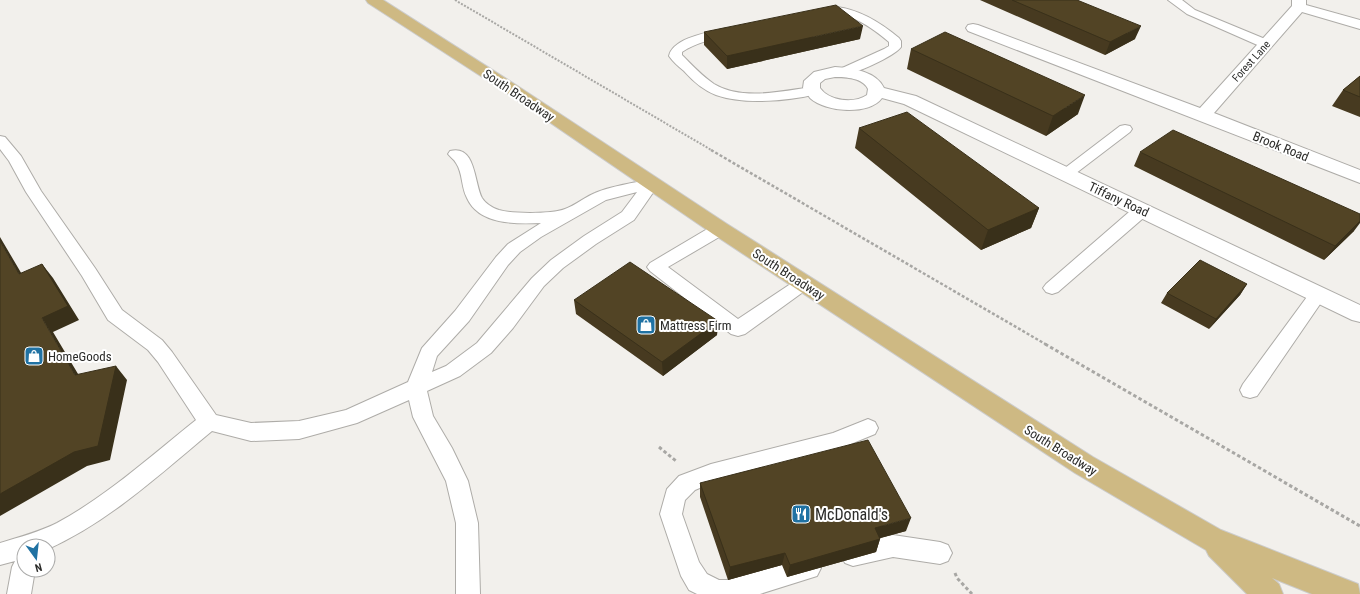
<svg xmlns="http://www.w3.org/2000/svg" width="1360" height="594" font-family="'Roboto Condensed',sans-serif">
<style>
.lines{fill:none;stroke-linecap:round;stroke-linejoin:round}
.lane-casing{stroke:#aeaca8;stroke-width:2}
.street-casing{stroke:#aeaca8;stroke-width:2}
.primary-casing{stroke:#ccc;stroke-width:2}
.path-far2{stroke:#a8a7a4;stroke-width:2;stroke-dasharray:2 1.5;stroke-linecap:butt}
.path-far1{stroke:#a8a7a4;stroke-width:2.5;stroke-dasharray:3 2;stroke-linecap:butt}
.path{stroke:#a8a7a4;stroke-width:3;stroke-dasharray:3.5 2.5;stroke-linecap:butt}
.lane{fill:#fff;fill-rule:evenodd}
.street{fill:#fff;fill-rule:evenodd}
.primary{fill:#ceb983;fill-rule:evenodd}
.wall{fill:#473a20}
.shaded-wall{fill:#39301a}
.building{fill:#524425;stroke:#39301a}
.labels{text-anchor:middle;stroke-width:4;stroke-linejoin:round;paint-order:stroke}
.far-street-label{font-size:11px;fill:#2c2c2a;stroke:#fff}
.street-label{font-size:13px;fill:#2c2c2a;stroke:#fff}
.poi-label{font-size:13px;fill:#2c2c2a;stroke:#fff;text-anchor:start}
.near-poi-label{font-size:16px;fill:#2c2c2a;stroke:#fff;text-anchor:start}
</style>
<rect width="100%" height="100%" fill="#f2f0ec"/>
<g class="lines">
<defs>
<path id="lane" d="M1168,0H1182L1195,10L1270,41L1272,44L1270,47H1262L1187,14Z
M837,7C861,10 881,23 899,38L901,41V47C895,56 850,77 840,75L838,72L840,69L884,49L889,46V42C876,31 859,18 842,15C834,13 825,17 817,14L815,12L817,10Z
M727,28L731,29L733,32L731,35C714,39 697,42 682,52V55C692,65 702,76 714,84C742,101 782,91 812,87L817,88L819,91L817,94C788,101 744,105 716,95C703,90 693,81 684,71C679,67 673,62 669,56C673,37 711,32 727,28Z
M1125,125L1130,126L1132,129L1130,132L1071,177L1066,179L1061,177L1058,174L1061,171L1120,126Z
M0,136L5,137L21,156L41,191L95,268L122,310L162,340L172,352L216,415L251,423L299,421L346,410L408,382L422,348L455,311L496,257L508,244L541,223C516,224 479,225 467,198C461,187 463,173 456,163C454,159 450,157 448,154L450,151C476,144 474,183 482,198C486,204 493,208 499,210C512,214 553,214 565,209C576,205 585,197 595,193C611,186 634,183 651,179L656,181L659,184L634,220L596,244L563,268L544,286L513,328L491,353L460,376L427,391L433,416L452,448L468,481L478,523L480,594H456V523L446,481L413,417L409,400L357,423L299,439L251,441L212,431C160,474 110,521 48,549V546H24V570H35L31,594H7L12,567L15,561L0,565V543C20,537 39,532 57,523C107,496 152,455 196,420L158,362L148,350L108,320L82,276L26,192L9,161L0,149ZM637,192L622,212L584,236L551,260L532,278L477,343L446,366L432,372L437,356L469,321L508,265L520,252L541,237L606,200Z
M1142,205L1148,206L1150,210L1148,214L1058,292L1052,294L1046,292L1043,288L1046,284L1136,206Z
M720,224L726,225L728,229L726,233L668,267L738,319L798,279L804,277L810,279L813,283L810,287L745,334L738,336L731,334L650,271L647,267L650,263L714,225Z
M1318,288L1324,290L1327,294L1257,396L1250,398L1243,396L1240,390L1243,384L1312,290Z
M868,419L875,422L878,428L875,434L836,450L714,482L695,490L685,500L682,514L699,562L707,574L719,580H727L809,557L817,560L821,568L817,576L760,594H697L689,590L681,576L660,514L667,489L679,476L711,464L833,433Z
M893,535L940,542L948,545L952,553L948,561L940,564L893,557L853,566L845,563L841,555L845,547L871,539Z"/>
<path id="street" d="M1292,0H1306V5L1360,20V29L1302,12L1214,113L1360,170V183L968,31L966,28L968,25L973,24L978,25L1200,108L1292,6Z
M835,67C852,68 876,71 884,88L916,96L1360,305V322L1352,320L904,104L882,98C869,116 825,112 810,98C808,95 805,91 803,88L804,81L814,72ZM835,77C846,77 863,78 868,89L867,95C854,104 829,101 820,88V83L825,79Z"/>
<path id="primary" d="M366,0H383L519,87L727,224L1093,457L1221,530L1358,584L1360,594H1312L1272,578L1279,584L1283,594H1247L1209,556L1206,550L1075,473L713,234L507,93L368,3Z"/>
</defs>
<use href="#lane" class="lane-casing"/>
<use href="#street" class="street-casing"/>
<use href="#primary" class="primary-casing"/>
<path class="path-far2" d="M455,0L713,151"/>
<path class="path-far1" d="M711,150L1047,345"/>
<path class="path" d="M1045,344L1360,526
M659,447L676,461
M955,573L957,578L972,594"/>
<use href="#lane" class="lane"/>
<use href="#street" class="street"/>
<use href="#primary" class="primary"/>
</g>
<path class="wall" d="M980,0H1077L1135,39L1105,55Z
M704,32L860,39L727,69L704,45Z
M911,49L1078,114L1046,136L907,69Z
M1360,76V117L1332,106L1343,90Z
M859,128L1039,208L1031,228L981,250L855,148Z
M1140,152L1354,231L1324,260L1134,166Z
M1247,284L1240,295L1209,329L1161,303L1167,293Z
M574,300L718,321L717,335L663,376L576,314Z
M700,483L906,531L880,538V539L876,552L787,577L782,565L728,580L700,497Z"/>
<path class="shaded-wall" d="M863,26L860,39L727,69V56Z
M1141,26L1135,39L1105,55L1110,42Z
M1085,95L1078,114L1046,136L1053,116Z
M1039,208L1031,228L981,250L988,230Z
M1360,221V223L1354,231L1324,260L1335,246Z
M0,237L30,288L19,274L0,241Z
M42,264L53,278L79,320L53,332L87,389L75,375L42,318Z
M1247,284L1240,295L1209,329L1216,319Z
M718,321L717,335L663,376L662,362Z
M116,366L127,380L110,460L87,466L0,516V494Z
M911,518L906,531L870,541L875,528Z
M880,539L876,552L787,577L790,565Z
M785,553L782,565L728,580L730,567Z"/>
<path class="building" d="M1012,0H1077L1141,26L1110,42Z
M836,5L863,26L727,56L704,32Z
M945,32L1085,95L1053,116L911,49Z
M1360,76V97L1343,90Z
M907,112L1039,208L988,230L859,128Z
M1173,130L1360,214V221L1335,246L1140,152Z
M0,241L19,274L42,264L68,306L42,318L75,375L116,366L98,446L74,452L0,494Z
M1200,260L1247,284L1216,319L1167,293Z
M630,262L718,321L662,362L574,300Z
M868,440L911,518L875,528L880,539L790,565L785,553L730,567L700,483Z"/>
<defs>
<symbol id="shop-square" viewBox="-11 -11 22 22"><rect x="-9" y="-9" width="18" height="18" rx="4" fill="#2072a3" stroke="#fff"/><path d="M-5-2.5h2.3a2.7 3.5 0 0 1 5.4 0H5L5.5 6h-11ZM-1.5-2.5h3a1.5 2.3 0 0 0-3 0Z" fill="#fff"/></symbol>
<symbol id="restaurant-square" viewBox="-11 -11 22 22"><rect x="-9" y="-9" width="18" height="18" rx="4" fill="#2072a3" stroke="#fff"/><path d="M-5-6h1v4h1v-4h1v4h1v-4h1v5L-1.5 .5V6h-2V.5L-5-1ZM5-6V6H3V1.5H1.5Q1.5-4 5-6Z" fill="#fff"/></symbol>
</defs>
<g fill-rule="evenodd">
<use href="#shop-square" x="635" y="314" width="22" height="22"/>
<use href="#shop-square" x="23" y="345" width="22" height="22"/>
<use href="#restaurant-square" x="790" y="503" width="22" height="22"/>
</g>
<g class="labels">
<g class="far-street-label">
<text transform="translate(1251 61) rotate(-48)" y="4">Forest Lane</text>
</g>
<g class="street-label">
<text transform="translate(519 95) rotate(34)" y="5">South Broadway</text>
<text transform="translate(1281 146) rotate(22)" y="5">Brook Road</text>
<text transform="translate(1119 199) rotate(25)" y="5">Tiffany Road</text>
<text transform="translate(789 274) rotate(33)" y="5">South Broadway</text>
<text transform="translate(1061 450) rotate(32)" y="5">South Broadway</text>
</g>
<g class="poi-label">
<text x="660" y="330">Mattress Firm</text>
<text x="48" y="361">HomeGoods</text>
</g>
<g class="near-poi-label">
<text x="815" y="520">McDonald's</text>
</g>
</g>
<g transform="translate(36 558) rotate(165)"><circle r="19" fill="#ffffff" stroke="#ababaa"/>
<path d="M0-3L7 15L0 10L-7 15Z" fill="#2072a3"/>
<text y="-6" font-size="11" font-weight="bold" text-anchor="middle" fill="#2c2c2a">N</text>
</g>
</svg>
